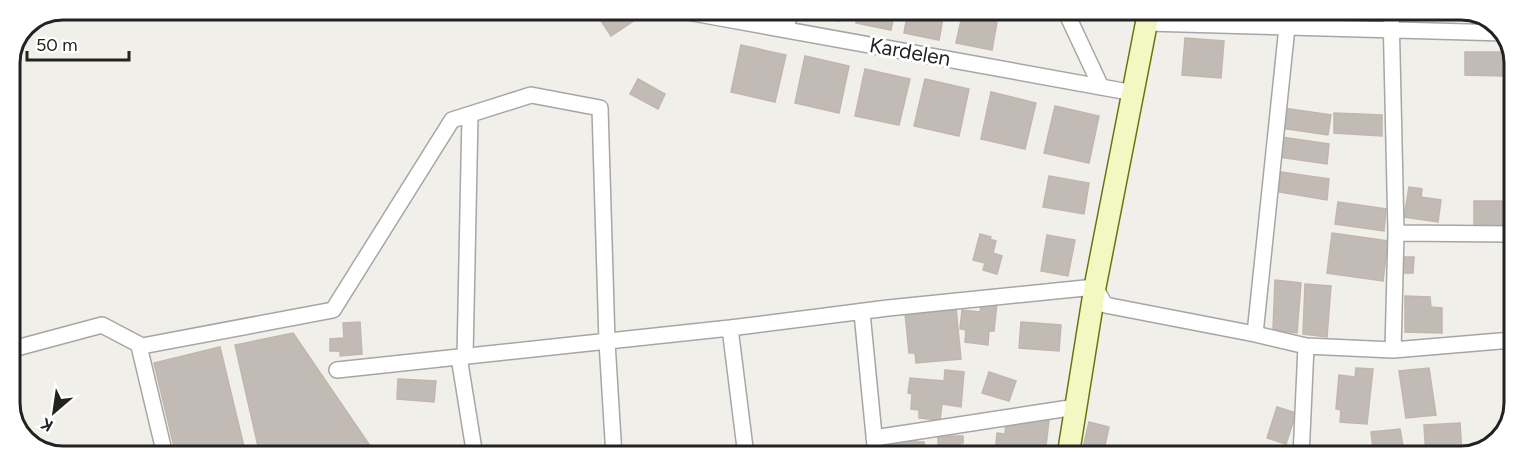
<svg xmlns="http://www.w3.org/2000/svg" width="1523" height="466" font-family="Figtree,sans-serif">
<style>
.building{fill:#c2bbb5;stroke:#c2b6ac;stroke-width:1.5}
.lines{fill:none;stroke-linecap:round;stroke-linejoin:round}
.street-casing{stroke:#a6a6a6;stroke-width:18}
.secondary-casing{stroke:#69750c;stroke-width:24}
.street{stroke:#fff;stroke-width:15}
.secondary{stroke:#f3f7c2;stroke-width:21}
.labels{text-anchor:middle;stroke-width:6;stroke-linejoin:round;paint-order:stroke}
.street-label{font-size:21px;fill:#222;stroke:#fff}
.rim{fill:none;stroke:#222;stroke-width:3}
</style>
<rect width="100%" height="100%" fill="#f1efe9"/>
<path class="building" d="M594,10H646L647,12L611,36Z
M805,10H842L840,21L804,14Z
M858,10H895L891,30L856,23Z
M908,10H931L944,13L939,40L904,33Z
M1196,11H1262V15Z
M962,16L997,22L992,50L956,43Z
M1185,38L1224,41L1221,78L1182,75Z
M741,45L786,55L775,102L731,92Z
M1465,52H1504V76L1465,75Z
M805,56L849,66L839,113L795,103Z
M865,69L910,79L899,125L855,116Z
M638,79L665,94L658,109L630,94Z
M925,79L969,89L959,136L914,126Z
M991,92L1036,103L1025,149L981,139Z
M1055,106L1099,116L1089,163L1044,153Z
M1283,108L1331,115L1328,135L1281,128Z
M1334,113L1382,115V136L1334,133Z
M1281,137L1329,144L1327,164L1279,157Z
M1281,172L1329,179L1327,200L1279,192Z
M1049,176L1089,183L1084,214L1043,207Z
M1409,187L1422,189L1421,197L1441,200L1438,222L1404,217Z
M1474,201H1513V228H1474Z
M1338,202L1386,209L1384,231L1335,224Z
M1332,233L1388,241L1383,281L1327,273Z
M980,234L991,237L990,239L996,241L993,253L1002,256L997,274L983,270L985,263L973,260Z
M1047,235L1075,240L1068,276L1041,271Z
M1402,257H1414L1413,273H1401Z
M1275,280L1301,283L1297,333L1273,330Z
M1305,284L1331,286L1327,337L1303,334Z
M1405,296L1430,297L1431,307L1442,308V333L1405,332Z
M982,301L997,303L994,331H989L988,345L965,342L966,330L960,329L962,310L980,312Z
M956,308L961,359L916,363L915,353H909L905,313Z
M360,322L362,354L340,356V351H330V339L344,338L343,323Z
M1021,322L1061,325L1059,351L1019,348Z
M293,333L377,456L260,455L235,345Z
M220,347L246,455H176L154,363Z
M1356,368L1373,369L1367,424L1340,422L1341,410L1336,409L1339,375L1355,377Z
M1429,368L1436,415L1406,418L1399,371Z
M945,370L964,372L961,407L942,404L940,420L919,418V410L911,409L912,394L908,393L910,378L944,381Z
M989,372L1016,381L1009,401L982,393Z
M398,379L436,381L434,402L397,399Z
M1277,407L1296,413L1286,444L1267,438Z
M1006,418L1049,420L1045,455L1036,454V456H995L997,433L1005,434Z
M1089,422L1109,427L1103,454L1083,448Z
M1460,423L1462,455L1426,457L1424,425Z
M1400,429L1405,457H1374L1371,432Z
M916,436L917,442H924L926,456H879L877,441Z
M938,436H963V443H960V455L938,456Z
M1329,448L1330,457H1312L1311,450Z"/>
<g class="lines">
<defs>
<path id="street" d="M688,10L693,13L1134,93
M1065,10L1101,87
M1391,11L1396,233L1393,350
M1147,23L1504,33
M786,30L790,10
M1396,233L1513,234
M862,313L876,456
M730,328L746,456
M1255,334L1287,27
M142,346H139L165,455
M9,350L102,325L142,346L333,310L452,120L531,95L600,108L607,342L614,456
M459,357L475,456
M465,357L470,115
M337,370L730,328L888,308L1095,287L1105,305L1255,334L1306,346L1393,350L1512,340
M874,438L1076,407
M1301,457L1306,346"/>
<path id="secondary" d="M1068,456L1095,287L1149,10"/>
</defs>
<use href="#street" class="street-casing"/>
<use href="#secondary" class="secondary-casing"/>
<use href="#street" class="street"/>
<use href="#secondary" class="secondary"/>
</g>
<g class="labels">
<g class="street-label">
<text transform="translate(910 52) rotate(10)" y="7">Kardelen</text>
</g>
</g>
<path d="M0 0H1523V466H0ZM63 20H1461A43 43 0 0 1 1504 63V403A43 43 0 0 1 1461 446H63A43 43 0 0 1 20 403V63A43 43 0 0 1 63 20Z" fill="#fff" fill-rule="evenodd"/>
<path class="rim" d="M63 20H1461A43 43 0 0 1 1504 63V403A43 43 0 0 1 1461 446H63A43 43 0 0 1 20 403V63A43 43 0 0 1 63 20Z"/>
<g transform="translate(54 412) rotate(209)" stroke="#ffffff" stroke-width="4.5" paint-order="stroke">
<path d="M0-4.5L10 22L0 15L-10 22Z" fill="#222222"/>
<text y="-9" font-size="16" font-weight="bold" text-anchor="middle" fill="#222222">K</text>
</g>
<path d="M27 51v9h102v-9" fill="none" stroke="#222222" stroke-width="3"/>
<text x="36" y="51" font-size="18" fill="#222222" stroke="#ffffff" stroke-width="4.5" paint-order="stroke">50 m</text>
</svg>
